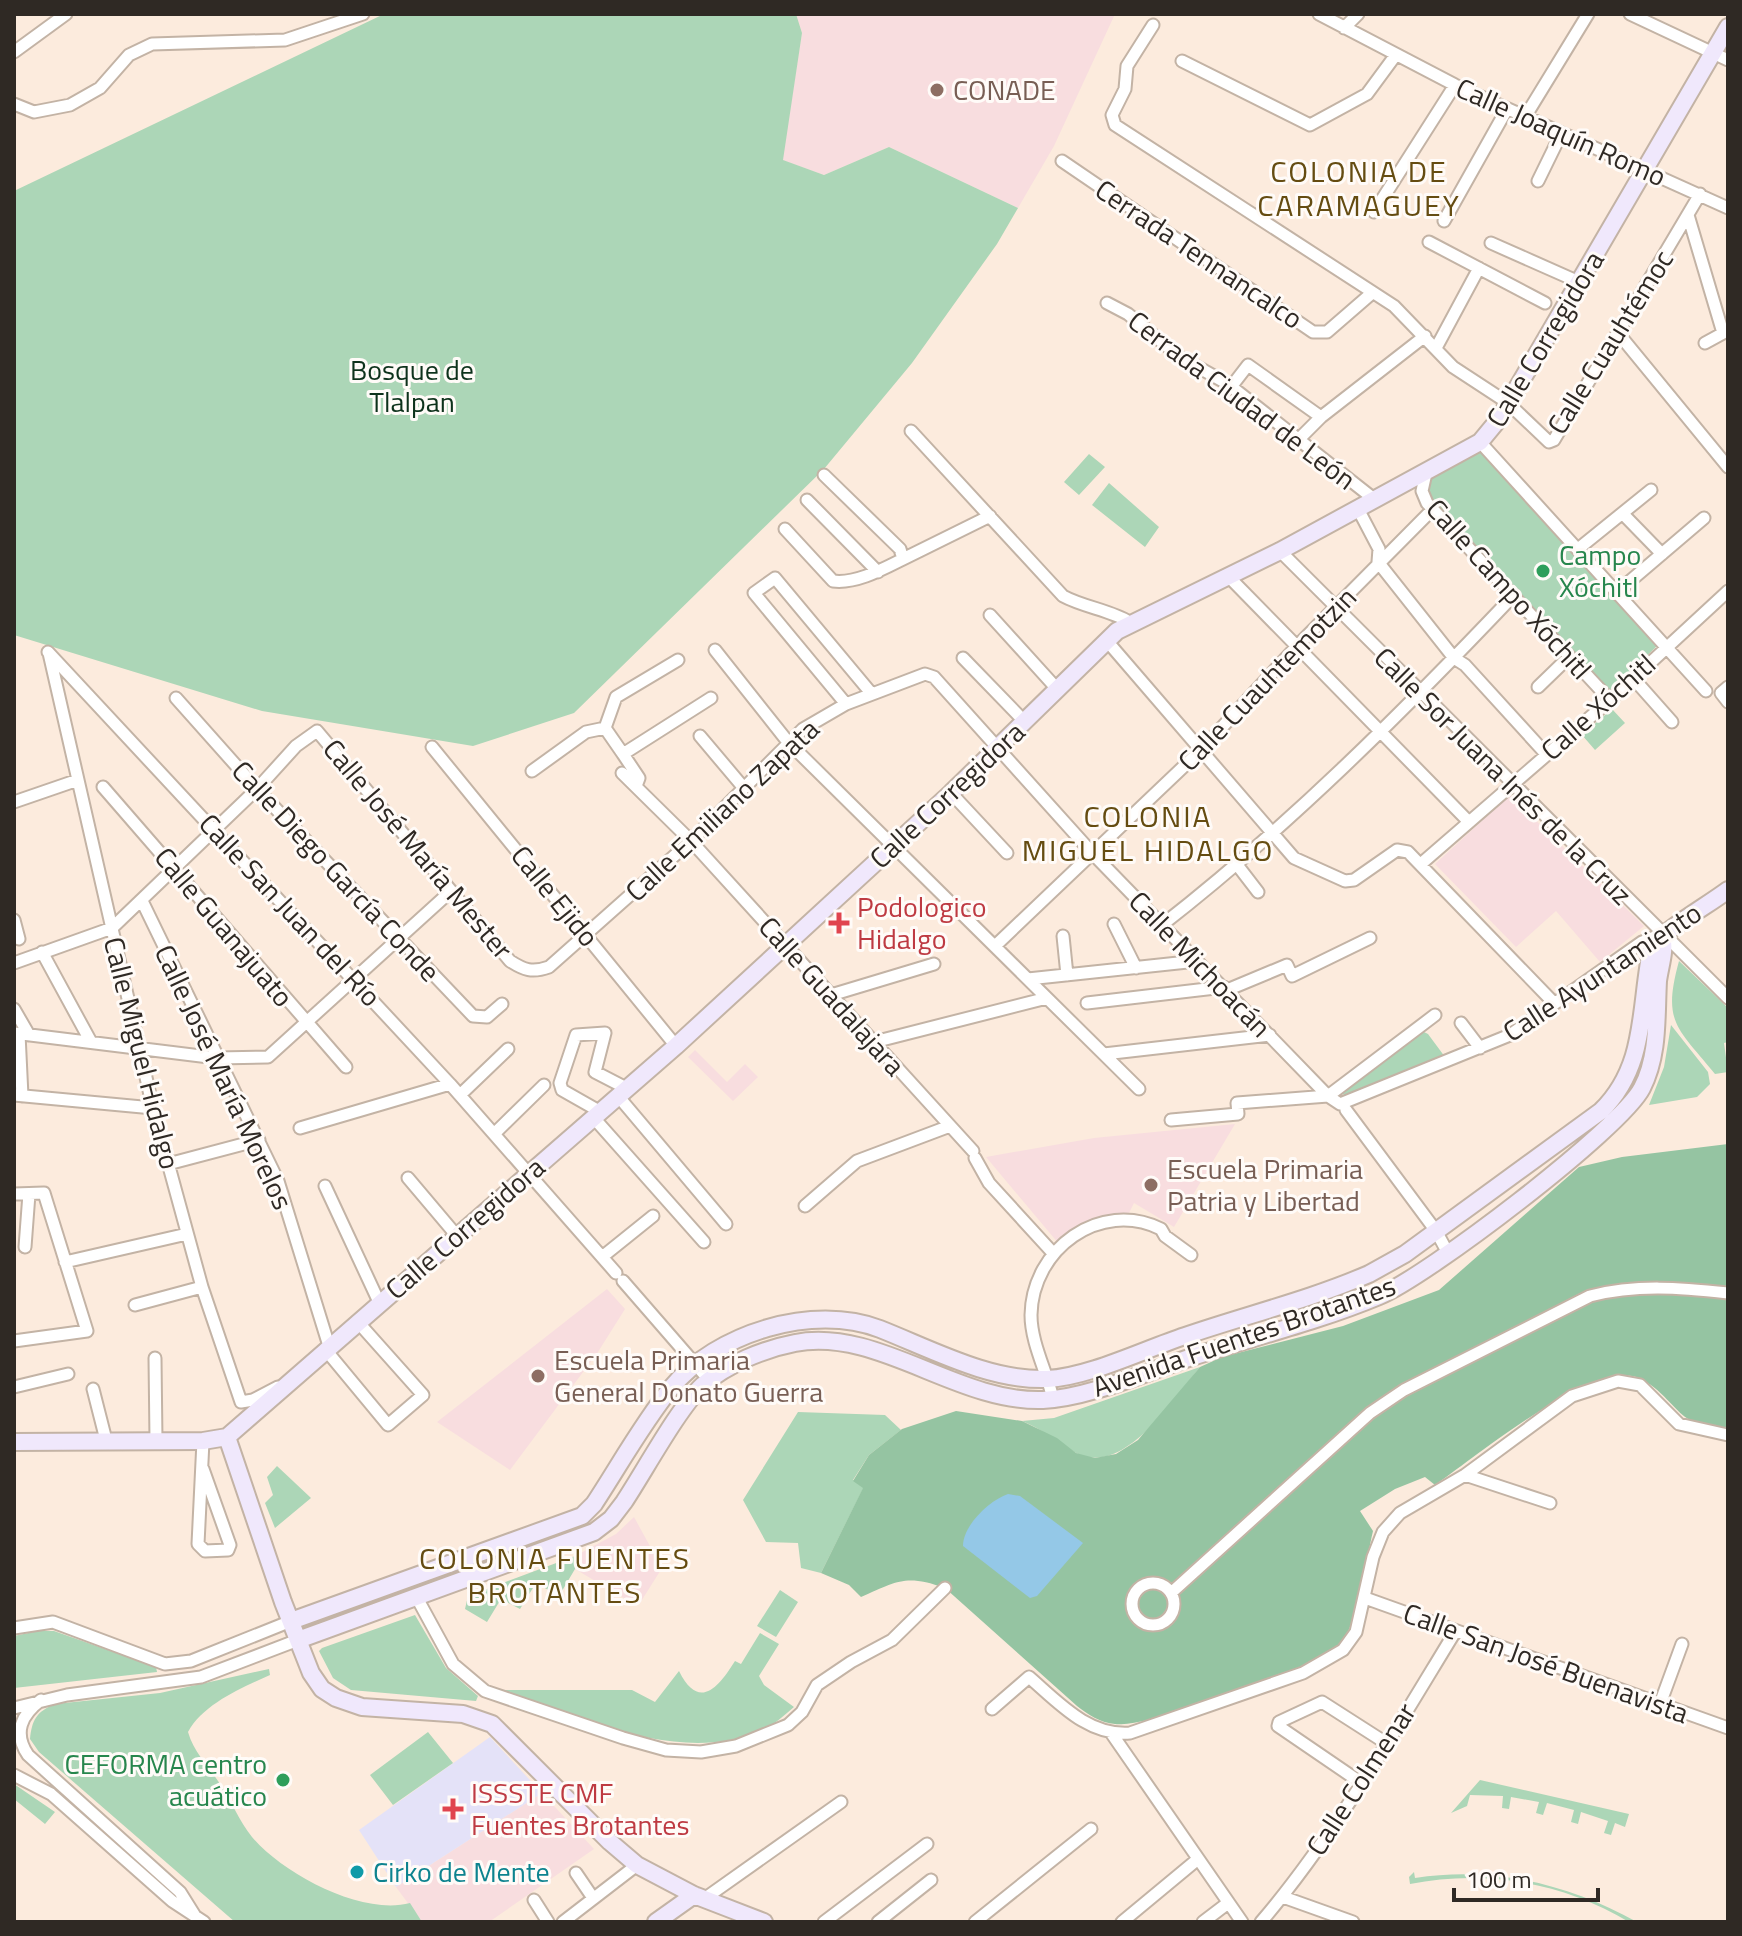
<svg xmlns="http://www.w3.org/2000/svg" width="1742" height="1936" font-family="'Titillium Web',sans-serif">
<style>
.education{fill:#f8dddf}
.medical{fill:#e4e2f8}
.green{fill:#acd6b7}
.forest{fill:#95c4a2}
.water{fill:#94c8e7}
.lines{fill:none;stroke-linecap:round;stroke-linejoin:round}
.street-casing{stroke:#c3b3a5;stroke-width:15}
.secondary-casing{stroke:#c3b3a5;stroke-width:20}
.street{stroke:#fff;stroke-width:11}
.secondary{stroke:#f0e8fc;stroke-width:16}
.education-dot{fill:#8d6e63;stroke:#fffbf8;stroke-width:3}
.leisure-dot{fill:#2e9e5b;stroke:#fffbf8;stroke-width:3}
.health-dot{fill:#e0444e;stroke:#fffbf8;stroke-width:3}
.culture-dot{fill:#0f9aa8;stroke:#fffbf8;stroke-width:3}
.labels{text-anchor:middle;stroke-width:6;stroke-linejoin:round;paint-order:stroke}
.education-label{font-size:28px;fill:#785e54;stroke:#fffbf8;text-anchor:start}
.street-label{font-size:28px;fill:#2f2924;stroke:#fffbf8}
.park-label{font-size:28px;fill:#0d321b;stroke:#fffbf8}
.leisure-label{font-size:28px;fill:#27864d;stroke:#fffbf8;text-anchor:start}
.health-label{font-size:28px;fill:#be3a42;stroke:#fffbf8;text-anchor:start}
.culture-label{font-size:28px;fill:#0d838f;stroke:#fffbf8;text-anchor:start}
.neighbourhood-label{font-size:30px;letter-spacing:2px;fill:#654c11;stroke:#fffbf8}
</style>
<rect width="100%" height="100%" fill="#fcebdd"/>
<path class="education" d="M796,14H1115L1054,146L1018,208L889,147L824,175L782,160L802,33Z
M1510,795L1644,926L1600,962L1556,911L1516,947L1435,864Z
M695,1050L727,1082L745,1064L758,1077L733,1101L688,1057Z
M1235,1124L1174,1227L1134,1203L1129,1213L1083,1224L1059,1244L986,1157L1094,1138Z
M607,1289L625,1309L598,1352L510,1470L437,1422Z
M634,1517L662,1568L640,1603L634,1604L575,1569V1556L616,1534Z
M542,1793L594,1849L489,1922H422L396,1887Z"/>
<path class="medical" d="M490,1737L542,1793L396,1887L359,1830Z"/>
<path class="green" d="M384,14H796L802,33L783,160L824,175L889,147L1018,208L997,244L912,363L824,469L574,713L473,746L262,711L14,635V191Z
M1480,450L1657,646L1608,693L1429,497V480Z
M1089,454L1105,467L1079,495L1064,482Z
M1109,483L1159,527L1145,547L1092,505Z
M1612,709L1625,723L1595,750L1582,735Z
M1679,961L1728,1008V1042L1724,1043L1728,1072L1715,1074C1677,1027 1662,1023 1679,961Z
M1671,1025L1708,1072L1710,1084L1697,1097L1649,1105L1664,1067Z
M1422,1031L1428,1034L1445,1057L1350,1096L1341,1094Z
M1200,1367C1174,1398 1124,1478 1076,1453C1057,1442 1042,1429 1022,1421L1054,1418Z
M798,1412L885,1415L901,1430L869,1455L853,1480L864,1487L821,1573L801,1568L798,1543L766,1542L743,1500Z
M277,1466L311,1498L275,1528L265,1503L273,1495L267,1477Z
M575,1556V1569L559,1596L536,1583L520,1609L501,1599L487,1622L465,1609L468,1596Z
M780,1590L798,1602L776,1637L757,1626Z
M415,1615L446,1668L478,1696L476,1701L351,1690L333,1678L319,1651L322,1648Z
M38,1631H54L156,1667L157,1672L14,1688V1636Z
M760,1633L779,1644L759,1676L764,1685L794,1707C783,1716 772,1727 759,1732C675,1765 577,1715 497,1690H632L655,1702L679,1671C699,1711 718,1688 735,1661L741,1664Z
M269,1669L270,1675C243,1687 203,1704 188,1732C194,1753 208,1765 220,1784C231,1800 239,1821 252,1837C283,1874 362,1916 410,1903L422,1922H235L39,1752L30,1739C32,1720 36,1712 55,1704L160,1693Z
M428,1732L453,1763L393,1805L370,1775Z
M1480,1780L1629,1814L1625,1827L1615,1823L1611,1835L1604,1833L1608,1821L1581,1812L1578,1824L1571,1822L1574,1810L1547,1803L1543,1815L1536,1813L1539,1802L1511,1797L1509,1809L1502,1808L1503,1796L1470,1795L1467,1806L1451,1813Z
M14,1784L55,1812L45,1824L14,1799Z
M1414,1872L1415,1878C1494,1866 1568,1884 1637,1922H1629C1563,1882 1484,1869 1410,1884L1409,1877Z"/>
<path class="forest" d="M1728,1144V1429C1677,1430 1677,1398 1641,1379C1598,1355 1473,1459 1435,1485L1425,1477L1395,1489L1360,1511L1373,1531C1366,1559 1359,1627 1338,1646C1311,1670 1150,1728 1115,1724C1101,1723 1087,1714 1077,1706L945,1588C906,1574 897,1581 861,1597L849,1585L821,1573L863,1488L853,1481L869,1455L902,1429L956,1411L1022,1421L1057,1438L1076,1453L1095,1458L1116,1454L1138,1440L1200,1367L1222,1357L1343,1326L1439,1290L1579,1167L1622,1157Z"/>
<path class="water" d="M1008,1494L1020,1496L1083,1543L1037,1596L1030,1598L963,1546C963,1525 990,1500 1008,1494Z"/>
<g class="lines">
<defs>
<path id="street" d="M1319,14L1455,85L1728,208
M1630,14L1728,60
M1153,25L1127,66L1125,89L1112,115L1115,125L1394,306L1453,367L1508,403L1549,442L1554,440L1700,194
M1344,28L1358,14
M14,52L66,14
M1182,61L1310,125L1367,94L1395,56
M14,104L34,112L70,105L100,88L129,55L152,44L285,40L363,14
M1525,117L1588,14
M1062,161L1313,332H1327L1372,293
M1538,181L1561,134
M1374,212L1455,85
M1688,215L1723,333
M1444,221L1507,109
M1429,242L1545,303
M1491,243L1579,282
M1107,303L1128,314L1180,357L1228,384L1374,499
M1618,333L1728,467
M1705,343L1727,331
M1436,348L1479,268
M1231,387L1248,365L1321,417
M911,431L1063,596C1083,607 1113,611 1129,622
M1298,440L1321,417L1425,336
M1480,442L1706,691
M1426,473L1422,491L1427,503L1610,700
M824,475L900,549L903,559L990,516
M807,500L878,572
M1358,509L1379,549L1378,562L1454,658L1465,665L1547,755
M1624,515L1662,554
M785,529L833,581C856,584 883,569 903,559
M1578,549L1651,490
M1280,551L1728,998
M1228,576L1468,821
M1616,593L1704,518
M990,615L1058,690
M1107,641L1294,858L1345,881L1354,880L1397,850L1408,852L1554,1003
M715,650L788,742L1139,1089
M48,652L450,1084L616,1273
M49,653L153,1108L202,1287L241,1402L253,1400L278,1387
M963,658L1025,722
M1633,678L1672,722
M1538,687L1569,657
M1728,687L1721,693L1728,702
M176,698L257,789L473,1016L487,1017L502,1004
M846,704L754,593L775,578L871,693
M700,736L743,787
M432,747L676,1046
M623,754L605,728L616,697L678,660
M532,771L586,732L605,728
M622,773L691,841L973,1151
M636,786L639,778L623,754L711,698
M103,787L346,1067
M951,793L1007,853
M14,802L75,781
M1422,863L1610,700L1728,591
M1238,866L1258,892
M142,901L278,1181L329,1346
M14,920L19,939
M1114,924L1136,968
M1162,925C1289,826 1403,712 1514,595
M1063,936L1067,975
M995,946L1201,750L1298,645L1432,510
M42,952L91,1042
M14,963L112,928L257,789L296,746L317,731L510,961C524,970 532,973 549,967L691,841L803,729L846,704L925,674L934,677L1094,855L1328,1096L1340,1104L1510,1035L1642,942L1657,936
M1028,979L1197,961
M1227,990L1287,965L1292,976L1370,938
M831,995L934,964
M1087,1003L1224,987
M14,1009L29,1035
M1461,1023L1480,1048
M14,1033L217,1058L268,1057L450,892
M19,1034L22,1096
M874,1042L1047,998
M1104,1054L1270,1035
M14,1095L153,1108
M460,1095L508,1049
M618,1096L726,1224
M1346,1110L1436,1231L1448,1253
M599,1111L562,1090L560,1083L576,1035L605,1033L595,1072L626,1088
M593,1117L704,1242
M1171,1120L1238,1114L1237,1103L1328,1096L1435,1015
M300,1128L450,1084
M495,1133L544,1085
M975,1158L989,1183L1053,1253
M168,1164L259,1140
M408,1178L457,1236
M325,1186L379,1302
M14,1194L44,1193L87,1331L14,1341
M805,1206L857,1161L950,1126
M25,1247L29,1194
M602,1257L653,1216
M65,1262L187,1234
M623,1281L709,1380
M135,1305L202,1287
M325,1349L388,1425L423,1395L357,1321
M155,1358L156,1440
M14,1387L68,1374
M93,1389L106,1440
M1053,1399C1047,1372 1031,1343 1031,1315C1032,1249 1100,1199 1161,1229L1165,1236L1191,1255
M203,1469L230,1545L228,1550L205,1551L198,1544L203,1441
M1465,1475L1550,1503
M1132 1604a21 21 0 1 1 42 0a21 21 0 1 1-42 0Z
M1171,1593L1370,1413L1404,1390L1590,1296C1637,1284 1681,1288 1728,1293
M417,1598L453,1664L485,1691L623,1738L666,1750L701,1752L736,1746L788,1725L802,1712L817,1685L851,1662L892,1640L945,1588
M1365,1598L1728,1728
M14,1628L53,1622L165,1664L191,1661L291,1621
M41,1700C21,1715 13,1733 28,1755L180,1892L195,1916
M1660,1704L1682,1644
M14,1708L67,1695L201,1677L298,1640
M992,1709L1029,1677C1059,1703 1088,1736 1130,1733L1303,1673L1343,1650L1356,1632L1373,1557L1383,1532L1400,1513L1465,1475L1572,1396L1618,1381L1640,1385L1679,1424L1728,1435
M1112,1734L1242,1922
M14,1775L51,1794L172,1901L204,1922
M1360,1782L1278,1726L1279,1722L1322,1702L1386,1743
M576,1873L593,1898
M1283,1897L1353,1922
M704,1899L841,1802
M534,1900L548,1922
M563,1922L637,1865
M824,1922L927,1844
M878,1922L931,1880
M975,1922L1091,1829
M1122,1922L1198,1859
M1203,1922L1228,1903
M1261,1922C1333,1838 1397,1727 1455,1632"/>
<path id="secondary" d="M227,1437L283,1602L311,1673L322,1689L336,1698L362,1707L463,1714L492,1724L610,1842L637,1865L694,1895L764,1922
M14,1442L203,1441L227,1437L676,1046L951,793L1117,631L1280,551L1480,442L1499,419L1728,27
M291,1621L582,1516L594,1504C619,1466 642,1424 671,1388C716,1333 813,1303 880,1329C933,1350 990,1381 1047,1379C1089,1377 1145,1349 1185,1336C1246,1315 1309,1300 1369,1274L1405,1254L1601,1111C1648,1065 1639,1005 1652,946C1666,929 1708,905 1728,890
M298,1640L594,1532L611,1519L624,1502C644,1472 679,1407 703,1385C727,1364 764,1349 795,1343C878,1327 957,1403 1043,1400C1089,1398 1148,1371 1192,1357C1254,1337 1319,1321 1379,1296C1425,1278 1621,1129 1642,1088C1659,1055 1656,1017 1658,981C1660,966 1666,950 1662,935
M656,1922L694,1895"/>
</defs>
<use href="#street" class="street-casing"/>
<use href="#secondary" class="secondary-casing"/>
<use href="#street" class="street"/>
<use href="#secondary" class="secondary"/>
</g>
<g class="education-dot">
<circle cx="937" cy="90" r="8"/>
<circle cx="1151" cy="1185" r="8"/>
<circle cx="538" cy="1376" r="8"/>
</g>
<g class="leisure-dot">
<circle cx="1543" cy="571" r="8"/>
<circle cx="283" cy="1780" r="8"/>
</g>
<g class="health-dot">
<path d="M835 911h8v8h8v8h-8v8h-8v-8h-8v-8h8z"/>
<path d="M449 1797h8v8h8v8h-8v8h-8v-8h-8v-8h8z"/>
</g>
<circle class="culture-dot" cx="357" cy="1872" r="8"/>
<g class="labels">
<g class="education-label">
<text x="953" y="100">CONADE</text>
<text x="1167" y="1179">Escuela Primaria<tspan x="1167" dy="32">Patria y Libertad</tspan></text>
<text x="554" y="1370">Escuela Primaria<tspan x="554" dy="32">General Donato Guerra</tspan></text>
</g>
<g class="street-label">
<text transform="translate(1561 132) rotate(24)" y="10">Calle Joaquín Romo</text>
<text transform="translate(1199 254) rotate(34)" y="10">Cerrada Tennancalco</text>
<text transform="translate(1545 339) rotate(-59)" y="10">Calle Corregidora</text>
<text transform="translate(1610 342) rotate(-58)" y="10">Calle Cuauhtémoc</text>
<text transform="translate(1242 400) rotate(37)" y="10">Cerrada Ciudad de León</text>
<text transform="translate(1509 589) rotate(48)" y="10">Calle Campo Xóchitl</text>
<text transform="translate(1267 679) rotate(-46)" y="10">Calle Cuauhtemotzin</text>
<text transform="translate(1598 707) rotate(-42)" y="10">Calle Xóchitl</text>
<text transform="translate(1503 776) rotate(45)" y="10">Calle Sor Juana Inés de la Cruz</text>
<text transform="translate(947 795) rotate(-43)" y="10">Calle Corregidora</text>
<text transform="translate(722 810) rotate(-43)" y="10">Calle Emiliano Zapata</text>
<text transform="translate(418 849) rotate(50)" y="10">Calle José María Mester</text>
<text transform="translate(336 871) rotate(47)" y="10">Calle Diego García Conde</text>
<text transform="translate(555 896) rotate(51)" y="10">Calle Ejido</text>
<text transform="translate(290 910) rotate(47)" y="10">Calle San Juan del Río</text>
<text transform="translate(224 927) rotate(50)" y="10">Calle Guanajuato</text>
<text transform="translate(1200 964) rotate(46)" y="10">Calle Michoacán</text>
<text transform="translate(1602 972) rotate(-33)" y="10">Calle Ayuntamiento</text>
<text transform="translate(832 996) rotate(48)" y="10">Calle Guadalajara</text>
<text transform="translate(142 1053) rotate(76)" y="10">Calle Miguel Hidalgo</text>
<text transform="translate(224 1077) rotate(65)" y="10">Calle José María Morelos</text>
<text transform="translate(465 1228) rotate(-41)" y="10">Calle Corregidora</text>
<text transform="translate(1244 1336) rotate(-19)" y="10">Avenida Fuentes Brotantes</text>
<text transform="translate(1546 1663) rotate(20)" y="10">Calle San José Buenavista</text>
<text transform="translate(1361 1779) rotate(-57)" y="10">Calle Colmenar</text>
</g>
<g class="park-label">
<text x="412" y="380">Bosque de<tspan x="412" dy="32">Tlalpan</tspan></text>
</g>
<g class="leisure-label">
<text x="1559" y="565">Campo<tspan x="1559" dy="32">Xóchitl</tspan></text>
<text x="267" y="1774" text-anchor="end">CEFORMA centro<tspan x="267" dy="32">acuático</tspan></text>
</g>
<g class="health-label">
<text x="857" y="917">Podologico<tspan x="857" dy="32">Hidalgo</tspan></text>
<text x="471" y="1803">ISSSTE CMF<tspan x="471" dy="32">Fuentes Brotantes</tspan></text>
</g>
<g class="culture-label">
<text x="373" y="1882">Cirko de Mente</text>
</g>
<g class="neighbourhood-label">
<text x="1359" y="182">COLONIA DE<tspan x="1359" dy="34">CARAMAGUEY</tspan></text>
<text x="1148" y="827">COLONIA<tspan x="1148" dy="34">MIGUEL HIDALGO</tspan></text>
<text x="555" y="1569">COLONIA FUENTES<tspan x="555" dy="34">BROTANTES</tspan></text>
</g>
</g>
<rect width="1742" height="1936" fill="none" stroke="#2f2924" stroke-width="32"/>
<path d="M1454 1888v12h144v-12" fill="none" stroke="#2f2924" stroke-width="4"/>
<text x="1466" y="1888" font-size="24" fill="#2f2924" stroke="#fffbf8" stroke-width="6" paint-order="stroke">100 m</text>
</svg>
